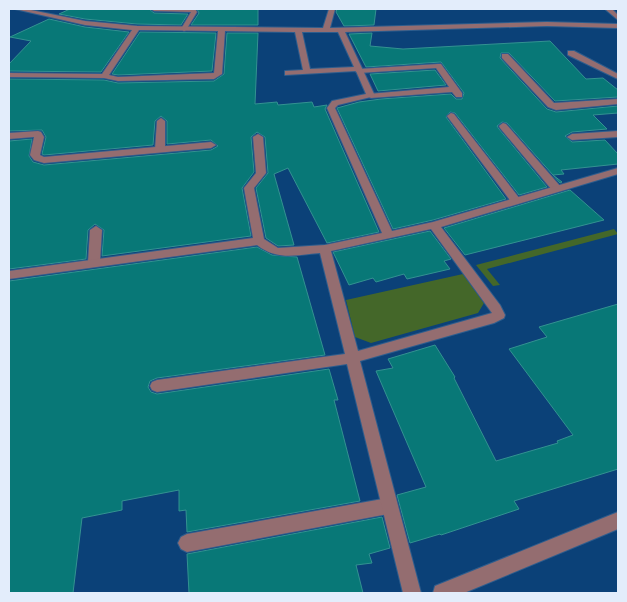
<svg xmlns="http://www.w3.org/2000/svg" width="627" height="602" font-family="'Golos Text',sans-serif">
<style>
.green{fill:#446729}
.building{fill:#087877;stroke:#339291}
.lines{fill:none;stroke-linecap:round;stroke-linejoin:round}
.service-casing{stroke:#2e5d8d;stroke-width:2}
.minor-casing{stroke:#2e5d8d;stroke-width:2}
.service{fill:#946d70;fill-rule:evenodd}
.minor{fill:#946d70;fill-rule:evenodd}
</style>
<rect width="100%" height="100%" fill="#0b4178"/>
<path class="green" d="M614,229L618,234L487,269L500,285L493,286L476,265Z
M463,274L484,303L478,313L371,343L355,337L346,300Z"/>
<path class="building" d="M70,9H149L154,13L188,14L181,25L137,24L85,19L59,14Z
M197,9H258V25H191L199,13Z
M337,9H376L374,25L344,26L336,12Z
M49,19L85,27L129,32L101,72L9,71V64L31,41L10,37Z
M140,32L216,33L212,71L118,75L112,74Z
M227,33H258L255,104L277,102L278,105L312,102L314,107L327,105L325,109L379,232L327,243L288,168L274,174L294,245L278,246L266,238L256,188L268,173L265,137L257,132L251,137L254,172L242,188L251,236L102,256L104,230L95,224L88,230L86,259L9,269V141L32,139L29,156L33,162L44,165L211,150L218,146L211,140L167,144V121L161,116L155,121L153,145L44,155L42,154L46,137L42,130L9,131V79L104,80L118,83L214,81L224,74Z
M372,33L370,46L403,49L550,41L586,79L603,78L618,90V97L555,101L509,53H501L500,58L547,109L556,112L618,106V113L593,115L607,129L572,132L565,136L572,142L605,140L618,154V164L561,170L564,174L553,175L562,182L560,183L507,123L502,122L497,126L499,129L547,187L519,195L455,113L450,112L446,117L506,199L433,220L393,229L337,108L359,102L381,99L451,94L456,99H462L464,93L441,62L366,67L349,34Z
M435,70L446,85L378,91L370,74Z
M570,190L604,220L465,255L444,228Z
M430,231L451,259L444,261L450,269L407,279L404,274L376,282L373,278L349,285L333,252Z
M257,247L272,255L297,257L325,355L157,378L150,381L148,387L151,392L157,394L329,369L338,400H334L360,501L187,532L186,510L179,511V490L122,501V510L82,518L73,593H9V281Z
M618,304V469L514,501L519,509L441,535L440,534L410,543L397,495L426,487L376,371L393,368L388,359L435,345L455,377L454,378L496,461L558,443L557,441L573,435L509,349L547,337L539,327Z
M382,517L390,548L369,554L372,563L356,565L363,593H189L187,554Z"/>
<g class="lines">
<defs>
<path id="service" d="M151,9H195L197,12L186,30L184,31L181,29L191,12L154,11Z
M568,51H574L618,74V79L568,55Z
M502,54H508L554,103L618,99V104L556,110L548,107L502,58Z
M438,64H441L462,93V97H456L452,92L371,98L367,96L368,94L449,87L436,68L359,73L355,71L359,69Z
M451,113L454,114L520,199L521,201L520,203H512L447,116Z
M161,118L165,121V149L160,152L155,149L157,121Z
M503,123L506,124L560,186V190H552L500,128L499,126Z
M618,131V137L572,140L567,137L572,134Z
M96,226L102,230L100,262L94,266L88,262L90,230Z
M388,498L394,500L396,506L394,512L388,514L187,552L181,549L178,543L181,537L187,534Z
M618,512V529L464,593H433L435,586Z"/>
<path id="minor" d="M15,9H26L85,21L137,26L323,28L329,9H335L330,28L547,22L618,24V28L547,26L345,32L375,96L338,105L335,108L392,231L433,222L618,168V174L441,227L500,305L505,315L504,318L494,323L360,361L421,593H403L347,364L157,392L152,390L150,386L152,382L157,380L345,354L320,253C295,255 278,261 257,245L9,279V271L253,238L244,188L256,173L253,137L258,134L263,137L266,173L254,188L264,239L278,248L325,245L382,233L327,108L332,101L366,94L356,71L285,75V71L303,70L295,32L225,31L222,74L214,79L118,81L104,78L9,77V73L102,74L132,30L85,25ZM139,30L218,31L214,73L118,77L109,75ZM302,32H338L354,67L310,69ZM431,229L492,313L358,351L331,251Z
M605,9H612L618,15V20Z
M38,131L41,132L44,137L40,155L44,157L211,142L216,145L211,148L44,163L34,160L30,155L34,137L9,139V133Z"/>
</defs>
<use href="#service" class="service-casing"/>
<use href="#minor" class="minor-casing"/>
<use href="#service" class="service"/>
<use href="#minor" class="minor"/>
</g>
<rect width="627" height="602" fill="none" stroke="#e3edfb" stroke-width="20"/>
</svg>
